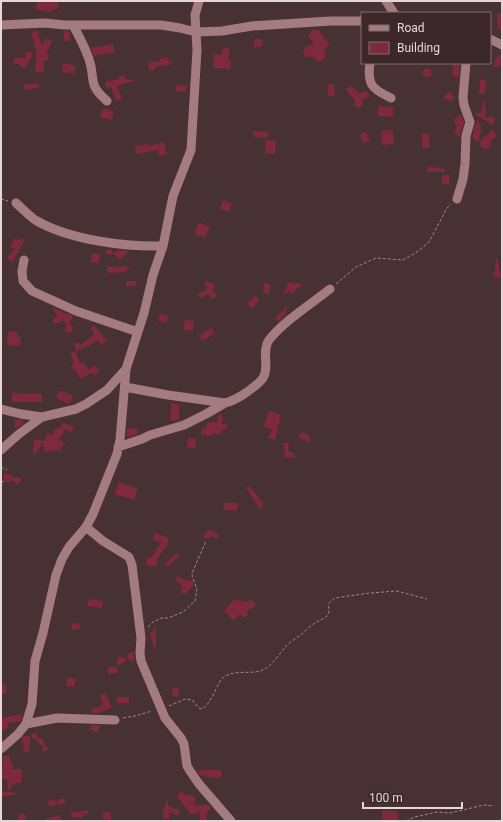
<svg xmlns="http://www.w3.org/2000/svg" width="503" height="822" font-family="Roboto,sans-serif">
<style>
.building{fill:#7e2940}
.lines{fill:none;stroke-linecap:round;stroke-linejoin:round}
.path{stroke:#9d8b8e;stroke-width:1;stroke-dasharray:3 2;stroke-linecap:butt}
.minor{stroke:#a57b83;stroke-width:9}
</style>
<rect width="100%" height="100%" fill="#473135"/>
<path class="building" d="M37,1H58V9H51L52,11L49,12L36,9Z
M502,13V29H498L497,14Z
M316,29L320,31L323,38L328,41L329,44L325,49V57L321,61H317L313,57H305L303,52L305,47L314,44L310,39L309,35L312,30Z
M37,30L42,45L46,38L52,41L46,54H49L48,61L44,60V73L35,72L36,52L31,33Z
M64,31H69L71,41H64Z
M254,39H262L263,46L254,47Z
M113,44L115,52L94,56L91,48Z
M223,47L230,48L228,60H231L230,69L213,68L214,54L221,55Z
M26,52H34L26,67L23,68L19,64H14V58H26Z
M499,55H502V66L494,67L495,59Z
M168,57L169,62H172V64L155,67V71L149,70V61L160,62V59Z
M63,63L76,66L74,74L62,72Z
M453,63H460L459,77H455L452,74Z
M422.5 73a4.5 4.5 0 1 1 9 0a4.5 4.5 0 1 1-9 0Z
M124,75L125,79L136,80L117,86L122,98L116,101L111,87L106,88L105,82L119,79L118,77Z
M480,80H486L485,94H479Z
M39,83V88L25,90L24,85Z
M328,84H334L335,96H328Z
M176,85L187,86L186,92L175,91Z
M351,85L360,94L364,91L369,93V97L362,100L363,105L360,108L356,107L354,105L355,100L346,90Z
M449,92L452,93L454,97L452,101H449L443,97Z
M483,102H485L486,117H493L495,119L494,123L492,125L473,113H481Z
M378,106L393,107V117L378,116Z
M103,108L114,111L112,120L100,117Z
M459,115H461L464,122L460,137L457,136L454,132L457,127L454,121L455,118Z
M479,120L481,129L479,142L474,140L473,134L476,122Z
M393,130L394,144L382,145L381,131Z
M492,130L496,134V137L491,140V145L489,148L484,149L481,147L480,141Z
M253,131L268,132V138L253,137Z
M366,132L370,140L363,143L360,135Z
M422,134H429L430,148H422Z
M266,140L276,141L275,154H265Z
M164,142L167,154L159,156L158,150L136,154L135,146L147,144L148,146Z
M427,166L445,169V172H427Z
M442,175H449V184H442Z
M223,200L232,203L229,212L220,209Z
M199,222L210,227L205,238L194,234Z
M15,238L20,241L22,238L25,240L12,262L7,258L14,249L10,246Z
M107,250H111L114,253L118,250L126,251L128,252L120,260L114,254L110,255L105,253Z
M92,253L100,254L99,263L91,262Z
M496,259H498L500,272H502V278L494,277Z
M131,266L124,272L107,273V267Z
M126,281H136V286H126Z
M207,281L215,285L212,289L217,295L213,299L208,294L202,298L198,296L199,293L208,288L204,285Z
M289,282L295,284L299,283L302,285L295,290L293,294L290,291L283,294Z
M264,283L270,284L269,294L263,293Z
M255,296L259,300L252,309L247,304Z
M288,305L285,313L286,315L279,321L275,318Z
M54,308L63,312L64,314L66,313L73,316L69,325L73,326L72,333L65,332L66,324L63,320L57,324L53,323V320L58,315L54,311Z
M160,314L168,316L167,323L158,321Z
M185,320L194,321L193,331L183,330Z
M93,324L107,341L101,345L97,340L88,347L87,346L76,351L74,344L78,342L80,345L95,334L91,330Z
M211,328L215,333L203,341L199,336Z
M8,331L18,332L17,337H21L20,346L7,345Z
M75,351L80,363H84L89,370L94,365L99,371L94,376L90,371L91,373L80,379L76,371L71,368L72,365L74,363L70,353Z
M60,390L73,396L69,404L56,398Z
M12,393L42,394V402H12Z
M171,403L179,404V420L170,421Z
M270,411L281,415L275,440L268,437L272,430L264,427L268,413Z
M220,414L223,417L221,424H227V429H222L220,435L213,433L212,436L201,434L202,429H206L207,422H218L217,417Z
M15,419L23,420V424L18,427H15Z
M62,423L74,426L72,432L64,429L63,434L59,439L66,445L62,447L59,453L57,450L44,452L43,443L33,457L34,439L45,441L47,434L53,435L55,429L61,427Z
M137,428L138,434L127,437V429Z
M300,433H307L310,437V444L306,440L299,439Z
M188,438L196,439L195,448L187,447Z
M285,442L289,444L288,451L292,452L295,458L284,457V451H286L283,444Z
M4,474H12L11,477H19L21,479L20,483L16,484L11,479V482L4,481Z
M119,482L138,489L134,500L114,494Z
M249,486L258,496L259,499L263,501L262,508L260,509L246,488Z
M224,503H238L237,511L223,510Z
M207,529L219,534L217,539L211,536L207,539L204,538V534L208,532Z
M155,533L169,538L167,545L158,558L156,567L146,565L148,557L151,558L161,543L153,540Z
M176,553L179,556L168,567L165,564Z
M178,576L186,581L190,580L193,582V586L186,594L181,593V590L183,586L175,580Z
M89,599L103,601L102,608L87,606Z
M234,599L241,601L243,600L245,602L253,600L256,604L253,608L247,610L248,614L246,617H243L239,614L235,620H232L229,615L226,613L224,611Z
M79,623L80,629L72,630L71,624Z
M156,627V648H154L150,634Z
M133,652L135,660L131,661L127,658L123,663L117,665V660L119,657L127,658L129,653Z
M108,667H117L118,673L108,674Z
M67,678L76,679L74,687L66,686Z
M1,684L7,685L6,694H1Z
M173,687L179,688L178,697L172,696Z
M106,693L110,703H109L112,708L98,713H92V708L101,707L100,705L103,704L100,695Z
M116,697H129V703H117Z
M23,714L21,721L8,723L7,729L1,730V718Z
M91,725H99L101,727L96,733L89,728Z
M32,733H37V738L43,739L44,744L48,748L47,751H43V746L32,737Z
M24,736H30V750L27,753L23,751L24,743H22V738Z
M3,756H10V763L14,765L11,769H22L21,783H14L8,792L7,779H2Z
M202,770H220L222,773V776L219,778L207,777V775L201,776L197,771Z
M1,791L17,793V794L1,797Z
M181,792L186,795L193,796L195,798L194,805H209L211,808L207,812L206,821H200V811L192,815L178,798V794Z
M61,798L64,799L66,803L60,805L58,803L52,807L48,806V802L50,800L52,799L57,802Z
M168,798V806L180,810L178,816L169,812V819H163V811Z
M88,810V814L84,815L81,818L77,817L72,818L71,814L69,813Z
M382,811H397L398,821H382Z
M104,812H108L110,813L112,821L104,819L102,816Z
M18 818a4 4 0 1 1 8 0a4 4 0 1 1-8 0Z
M60,815L62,821H45V819Z"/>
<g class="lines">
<path class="path" d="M1,199L8,201
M336,284L356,267L376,258L403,260L417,252L429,242L447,208L451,204
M1,467L7,470
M1,481L4,482
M148,627L153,622L162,618H168L183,612L195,601L197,589L192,576L193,571L206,541
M169,706L185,699L192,700L199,708L202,709C214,701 217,681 224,677C236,669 251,675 263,670C272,666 280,653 286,646C290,642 296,638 301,635C305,631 310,626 315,623C319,620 325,619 328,615C330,611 328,607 329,603L335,598L370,593L397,591L427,599
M123,718L135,716L152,711
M406,821L415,817L437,812L450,813L484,805L494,806"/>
<path class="minor" d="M386,1L394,13
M1,25L45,23L64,25H161L180,28L196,32L222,31L252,26L331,21H362
M73,25C79,36 85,48 89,59C96,80 87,84 107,101
M490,39L502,45
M370,63C367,85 372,89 391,98
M457,199L463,179L465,164L466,136L470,122L464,105L463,97L466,63
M16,203C23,209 30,217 37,221C70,240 126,247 163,246
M24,260L22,271L23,281L32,291L76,311L138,332
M125,387L168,395L225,403C233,401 240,397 247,392C252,388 259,384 263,378C270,367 261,351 269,340C284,321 311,304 330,289
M1,409L21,414L42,417L76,409L86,404L107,390L126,369
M118,447L142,439L150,435L184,425L206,414L225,403
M1,450L19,434L42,417
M86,527L103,541L129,557L132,565L141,638L140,653L141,661L165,718L181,738L184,744L187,766L190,771L199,784L231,821
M26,724L57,718L115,720
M1,749L18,734L26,724L32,704L35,661L43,633L56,575L62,559L69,547L86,527L93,514L117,454L120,440L126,369L144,313L153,275L163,246L173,196L191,150L197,50L195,15L199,1"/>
</g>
<rect width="503" height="822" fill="none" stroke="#e5d6d8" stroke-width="4"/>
<rect x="361" y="12" width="130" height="52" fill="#3c272b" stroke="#806d70"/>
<rect x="369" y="25" width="20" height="6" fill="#a57b83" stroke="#806d70"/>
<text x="397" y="32" font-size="12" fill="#e5d6d8">Road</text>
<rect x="369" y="42" width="20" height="12" fill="#7e2940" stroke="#806d70"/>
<text x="397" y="52" font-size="12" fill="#e5d6d8">Building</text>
<path d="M363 802v6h99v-6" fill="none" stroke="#e5d6d8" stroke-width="2"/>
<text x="369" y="802" font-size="12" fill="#e5d6d8" stroke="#3c272b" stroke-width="3" paint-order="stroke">100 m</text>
</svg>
